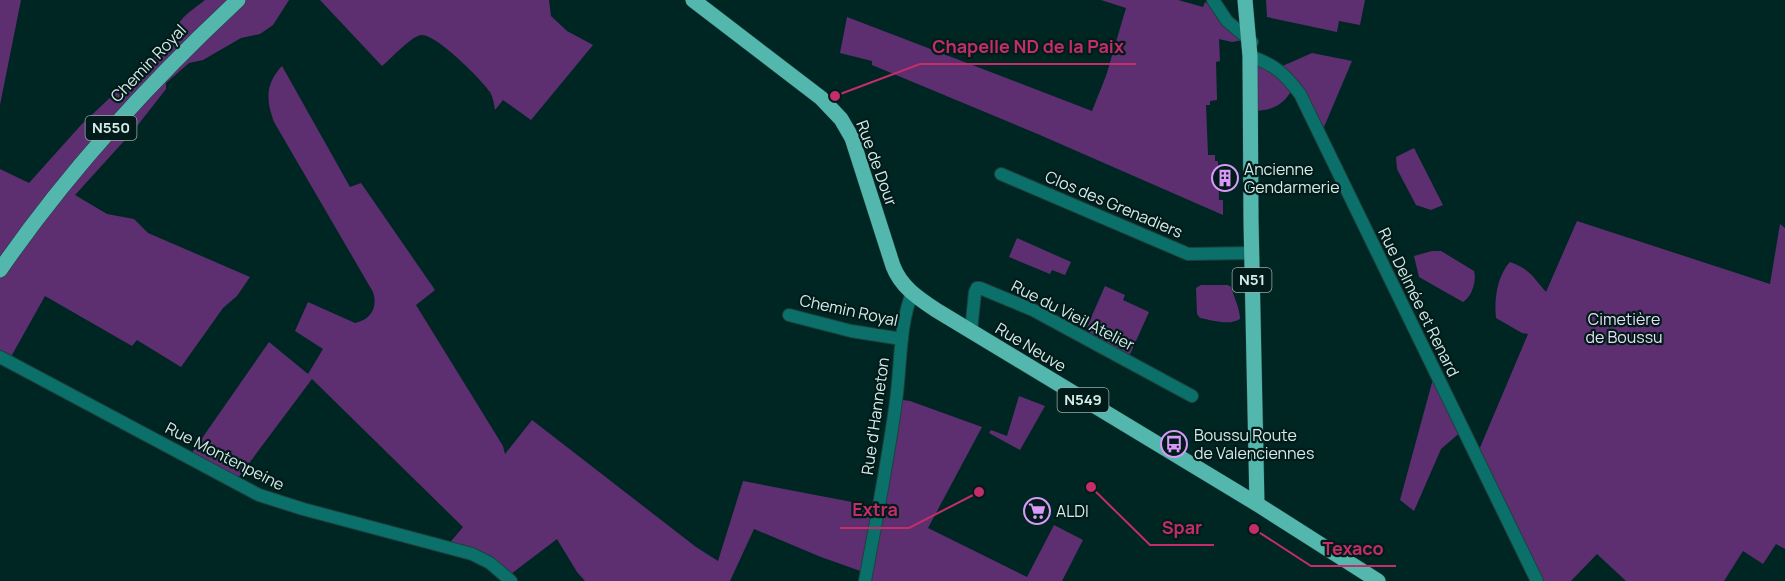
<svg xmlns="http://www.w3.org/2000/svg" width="1785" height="581" font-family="Manrope,sans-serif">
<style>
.green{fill:#5d2f71}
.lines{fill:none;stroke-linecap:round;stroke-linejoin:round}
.minor-casing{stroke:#1e413e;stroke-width:14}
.major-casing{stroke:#1e413e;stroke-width:16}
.minor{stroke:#0b706a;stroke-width:12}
.major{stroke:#53b7ae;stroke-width:15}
.labels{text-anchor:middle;stroke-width:4.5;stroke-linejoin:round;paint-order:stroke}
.shield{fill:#001b19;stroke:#96aca9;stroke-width:1.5}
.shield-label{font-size:15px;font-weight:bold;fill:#d6eae7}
.street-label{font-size:16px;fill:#d6eae7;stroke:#001b19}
.poi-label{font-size:16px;fill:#d6eae7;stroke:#001b19;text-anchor:start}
.park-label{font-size:16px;fill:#eadcf1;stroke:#001b19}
.leader{fill:none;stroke:#c42d69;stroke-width:2}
.callout-dot{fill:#c42d69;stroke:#001b19;stroke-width:2}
.callout-label{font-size:18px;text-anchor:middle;font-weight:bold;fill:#c42d69;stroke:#001b19;stroke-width:4.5;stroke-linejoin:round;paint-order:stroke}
</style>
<rect width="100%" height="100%" fill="#002623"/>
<path class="green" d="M0,0H21L0,105Z
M205,0H289L273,25L260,34L241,38L203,60L189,63L166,83V89L134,130L75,195L107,214L134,219L148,233L250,277L237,296L223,308L181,367L137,340L132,346L45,296L8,362L0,357V169L29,183L81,125L148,62L176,39C172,21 193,10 205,0Z
M320,0H549L551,16L567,31L593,45L531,120L503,100L495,110C494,104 493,97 490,92C481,79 437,35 422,35C412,35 391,59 382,66Z
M1101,0H1178L1203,7L1205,2L1219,10L1248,39L1232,42L1219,39L1220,61L1216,62L1217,100L1210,101V105H1206L1208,155H1215V161H1218L1219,200H1223V215L1040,135L872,65V61L840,53L847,17L1092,111L1106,76L1126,8Z
M1266,0H1365L1360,25L1339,21L1337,32L1267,17Z
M1312,53L1352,61L1321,134L1294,87C1283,106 1272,111 1250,111V57L1278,68Z
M282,66L350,187L361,183L435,290L416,305L503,446L505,454L532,420L696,547L718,561L743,481L878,507L896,399L910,401L982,427L928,528L1027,577L1054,525L1083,540L1062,581H865L866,573L821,557L754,529L730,581H585L577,572L557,539L507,577L447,546L463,527L312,379L235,482L189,457L269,342L308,374L323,349L295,331L308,302L355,323C371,320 378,307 373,292L274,122C266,101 265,84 282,66Z
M1414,148L1443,205L1431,210L1416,205L1397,169L1396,157Z
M1577,221L1770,284L1780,224L1785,228V549L1776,544L1763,564L1743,551L1724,581H1626L1597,554L1571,581H1537L1476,457L1528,334L1522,333L1496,318C1494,300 1497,276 1510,262C1531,270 1532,276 1546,292Z
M1017,238L1071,262L1065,275L1052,270L1050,274L1009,257Z
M1432,251H1441L1474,271C1477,280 1472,297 1463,302L1419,277L1414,256Z
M1201,285H1228L1231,287C1234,297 1240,309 1240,319C1229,326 1212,320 1200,318L1197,314L1196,288Z
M1105,286L1125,295L1123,300L1149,312L1127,361L1083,336Z
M1433,379L1463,430L1441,449L1414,511L1400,500Z
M1019,396L1045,406L1020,450L989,433L991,430L1007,436Z"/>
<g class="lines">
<defs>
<path id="minor" d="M1213,0L1227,21L1252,42
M1250,56C1275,65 1284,73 1300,94L1537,581
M1001,174L1188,254L1251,253
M789,315L851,331L902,339
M971,331L975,292L977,288H980L1033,310L1192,396
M0,357L259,495L303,509L472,554L490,563L511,581
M865,581C876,521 888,461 896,401C901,365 899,327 912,293"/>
<path id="major" d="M693,0L821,98L841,119L852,138L893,266C901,287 918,298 936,310L1257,504L1378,581
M1245,0L1250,56L1251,220L1257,504
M0,270C69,170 150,82 238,0"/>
</defs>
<use href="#minor" class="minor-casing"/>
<use href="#major" class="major-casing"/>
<use href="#minor" class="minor"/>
<use href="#major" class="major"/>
</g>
<defs>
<symbol id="building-ring" viewBox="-11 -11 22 22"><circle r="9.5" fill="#001b19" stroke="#d99af7" stroke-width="1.5"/><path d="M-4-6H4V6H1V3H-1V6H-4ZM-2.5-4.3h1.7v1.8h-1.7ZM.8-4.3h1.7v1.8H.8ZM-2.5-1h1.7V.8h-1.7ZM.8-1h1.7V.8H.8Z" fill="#d99af7"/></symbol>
<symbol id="bus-ring" viewBox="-11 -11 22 22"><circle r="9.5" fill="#001b19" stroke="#d99af7" stroke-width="1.5"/><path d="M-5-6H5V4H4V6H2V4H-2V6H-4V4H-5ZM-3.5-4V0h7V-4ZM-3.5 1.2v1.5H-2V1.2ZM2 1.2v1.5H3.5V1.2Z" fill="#d99af7"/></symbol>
<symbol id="supermarket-ring" viewBox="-11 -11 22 22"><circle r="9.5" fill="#001b19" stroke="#d99af7" stroke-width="1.5"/><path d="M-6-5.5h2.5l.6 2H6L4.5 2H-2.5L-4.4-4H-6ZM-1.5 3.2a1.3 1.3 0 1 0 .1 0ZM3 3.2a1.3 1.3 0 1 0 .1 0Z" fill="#d99af7"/></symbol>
</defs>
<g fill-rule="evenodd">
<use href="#building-ring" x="1210" y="163" width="30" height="30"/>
<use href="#bus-ring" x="1159" y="429" width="30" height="30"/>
<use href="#supermarket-ring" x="1022" y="496" width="30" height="30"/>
</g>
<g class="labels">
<g class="shield">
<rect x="85.5" y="116" width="51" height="24" rx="4.5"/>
<rect x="1232.5" y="268" width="39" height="24" rx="4.5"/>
<rect x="1057.5" y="388" width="51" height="24" rx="4.5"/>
</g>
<g class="shield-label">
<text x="111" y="133">N550</text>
<text x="1252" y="285">N51</text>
<text x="1083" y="405">N549</text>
</g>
<g class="street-label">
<text transform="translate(148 63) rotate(-46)" y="6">Chemin Royal</text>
<text transform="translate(877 163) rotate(70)" y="6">Rue de Dour</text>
<text transform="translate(1114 204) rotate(23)" y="6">Clos des Grenadiers</text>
<text transform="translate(1419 302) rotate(64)" y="6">Rue Delmée et Renard</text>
<text transform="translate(849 310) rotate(12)" y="6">Chemin Royal</text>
<text transform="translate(1073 315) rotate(27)" y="6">Rue du Vieil Atelier</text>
<text transform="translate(1031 347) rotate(31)" y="6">Rue Neuve</text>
<text transform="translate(875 416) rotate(-82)" y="6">Rue d'Hanneton</text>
<text transform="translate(225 456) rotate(27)" y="6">Rue Montenpeine</text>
</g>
<g class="poi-label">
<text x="1244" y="175">Ancienne<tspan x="1244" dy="18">Gendarmerie</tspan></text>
<text x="1194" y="441">Boussu Route<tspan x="1194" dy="18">de Valenciennes</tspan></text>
<text x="1056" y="517">ALDI</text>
</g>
<g class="park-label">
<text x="1624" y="325">Cimetière<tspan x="1624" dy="18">de Boussu</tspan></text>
</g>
</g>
<path class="leader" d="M835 96L920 64H1136M979 492L909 528H840M1091 487L1150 545H1214M1254 529L1311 566H1396"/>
<g class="callout-dot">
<circle cx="835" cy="96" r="6"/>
<circle cx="979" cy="492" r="6"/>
<circle cx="1091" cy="487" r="6"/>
<circle cx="1254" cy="529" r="6"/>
</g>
<g class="callout-label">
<text x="1028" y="53">Chapelle ND de la Paix</text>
<text x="875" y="516">Extra</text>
<text x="1182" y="534">Spar</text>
<text x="1353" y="555">Texaco</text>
</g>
</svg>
